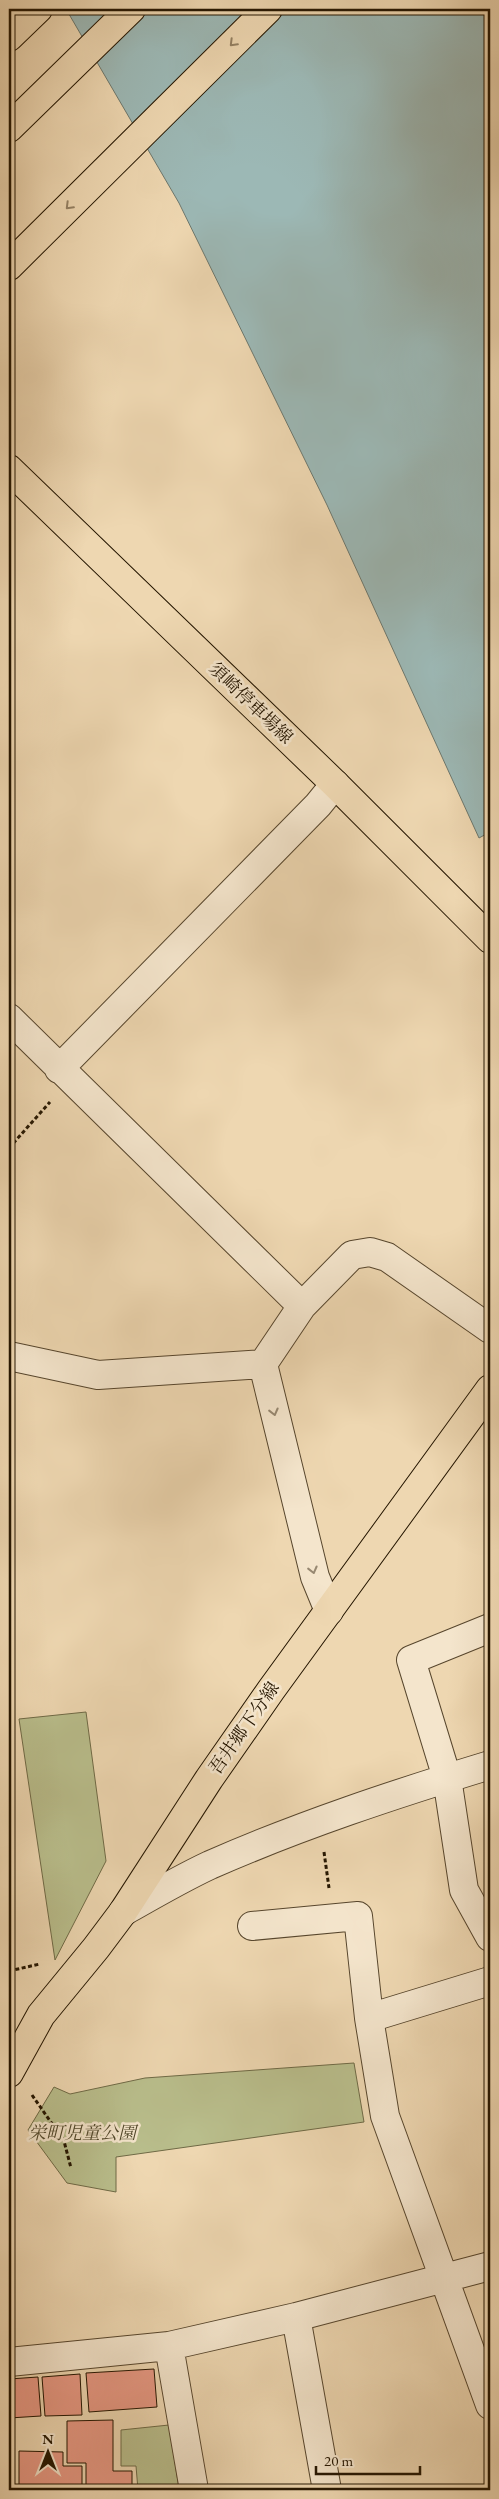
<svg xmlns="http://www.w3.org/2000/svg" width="499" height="2499" font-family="'EB Garamond','Noto Serif JP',serif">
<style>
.green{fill:#b9be8c;stroke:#6f6a46}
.water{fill:#9cb8b5;stroke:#6c776d}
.building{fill:#e79883;stroke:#251601}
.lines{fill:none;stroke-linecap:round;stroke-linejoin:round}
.minor-casing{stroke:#57462d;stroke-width:30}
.major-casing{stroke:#251601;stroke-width:30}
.highway-casing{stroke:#251601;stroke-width:30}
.path{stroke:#251601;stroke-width:3;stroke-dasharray:4 2.5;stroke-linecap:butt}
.minor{stroke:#f4e5cc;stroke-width:28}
.major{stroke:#eed7b1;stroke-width:28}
.highway{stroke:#eed7b1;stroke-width:28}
.oneway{stroke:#948062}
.oneway2{stroke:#978871}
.labels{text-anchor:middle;stroke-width:5;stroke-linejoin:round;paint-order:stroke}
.street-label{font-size:18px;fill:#251601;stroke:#f4e5cc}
.park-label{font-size:18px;font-style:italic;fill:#51482b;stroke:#f4e5cc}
</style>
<rect width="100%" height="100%" fill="#eed7b1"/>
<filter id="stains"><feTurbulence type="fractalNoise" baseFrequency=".004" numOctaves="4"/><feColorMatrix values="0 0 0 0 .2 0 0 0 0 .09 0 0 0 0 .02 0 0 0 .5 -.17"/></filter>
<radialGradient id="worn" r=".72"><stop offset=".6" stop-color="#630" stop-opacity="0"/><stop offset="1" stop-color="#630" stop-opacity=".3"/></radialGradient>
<path class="green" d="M86,1712L106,1861L55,1960L19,1719Z
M354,2063L364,2122L116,2157V2192L67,2183L28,2130L54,2087L70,2094L145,2078Z
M169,2425L179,2488L138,2490L136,2466H121V2430Z"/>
<path class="water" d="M66,9H490V832L479,838L327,505L179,203Z"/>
<path class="building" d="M154,2369L157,2407L89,2412L86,2373Z
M80,2374L82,2415L45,2416L42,2377Z
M38,2377L41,2416L9,2418V2379Z
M113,2420V2471H132V2490H86V2463H67V2421Z
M9,2440H11V2481H9Z
M19,2451L63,2452V2466H82V2490H19Z"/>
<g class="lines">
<defs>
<path id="minor" d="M9,1018L302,1306
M59,1069L318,805L335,784
M9,1356L98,1375L263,1364L302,1306L352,1255L370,1252L387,1257L490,1329
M263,1364L315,1577L329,1611
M490,1628L411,1660L447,1778L464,1890L490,1937
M123,1912C151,1896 180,1879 210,1865C301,1825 395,1794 490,1765
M252,1926L358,1916L369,2018
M490,1981L369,2018L385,2116L490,2405
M296,2317L327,2490
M169,2346L194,2490
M9,2362L169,2346L296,2317L490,2266"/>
<path id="major" d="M9,469L335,784L490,939
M9,2073L41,2015L96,1948L123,1912L209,1779L271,1690L490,1389"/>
<path id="highway" d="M9,37L38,9
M9,128L131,9
M9,266L268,9"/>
</defs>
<use href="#minor" class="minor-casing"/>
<use href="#major" class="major-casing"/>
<use href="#highway" class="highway-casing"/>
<path class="path" d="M9,1148L50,1102
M324,1852L329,1888
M9,1971L40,1964
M32,2095L64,2141L71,2168"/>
<use href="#minor" class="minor"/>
<use href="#major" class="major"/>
<use href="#highway" class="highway"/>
</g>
<defs><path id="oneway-chevron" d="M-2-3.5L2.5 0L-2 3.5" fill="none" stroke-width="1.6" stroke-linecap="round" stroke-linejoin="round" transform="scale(1.25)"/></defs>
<g class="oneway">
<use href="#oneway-chevron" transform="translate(233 43) rotate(135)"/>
<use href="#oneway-chevron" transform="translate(69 206) rotate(135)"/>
</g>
<g class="oneway2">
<use href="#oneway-chevron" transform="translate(274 1412) rotate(76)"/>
<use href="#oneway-chevron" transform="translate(313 1570) rotate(76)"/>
</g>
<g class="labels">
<g class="street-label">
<text transform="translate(251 703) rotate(44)" y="6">須崎停車場線</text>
<text transform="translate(244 1728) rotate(-55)" y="6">吾井郷下分線</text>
</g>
<g class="park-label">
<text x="82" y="2139">栄町児童公園</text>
</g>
</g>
<rect width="499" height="2499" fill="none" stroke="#eed7b1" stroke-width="30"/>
<rect x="10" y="10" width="479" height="2479" fill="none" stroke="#251601" stroke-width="2.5"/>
<rect x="15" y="15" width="469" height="2469" fill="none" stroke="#251601"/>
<g transform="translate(48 2452)" stroke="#f4e5cc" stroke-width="4" paint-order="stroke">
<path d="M0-4L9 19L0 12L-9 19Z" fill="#251601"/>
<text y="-8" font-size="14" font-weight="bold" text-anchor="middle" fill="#251601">N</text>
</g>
<path d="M316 2466v8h104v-8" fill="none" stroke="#251601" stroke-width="2.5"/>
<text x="324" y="2466" font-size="15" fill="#251601" stroke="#f4e5cc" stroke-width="4" paint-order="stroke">20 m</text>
<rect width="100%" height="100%" filter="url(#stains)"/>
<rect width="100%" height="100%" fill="url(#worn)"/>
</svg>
